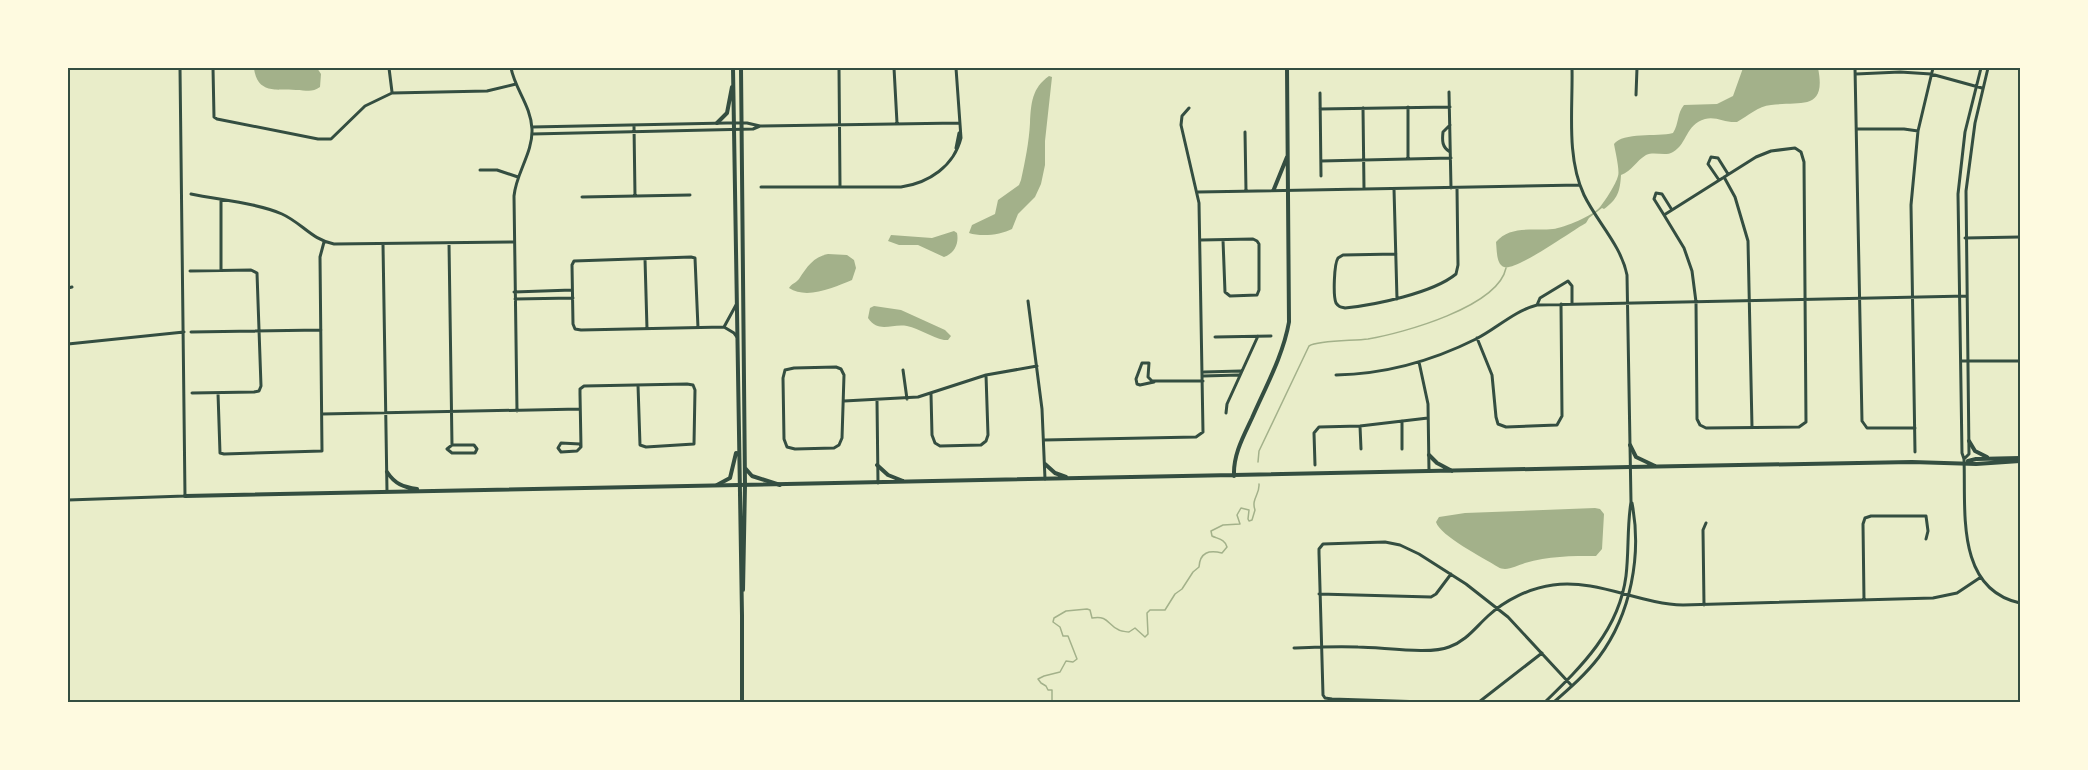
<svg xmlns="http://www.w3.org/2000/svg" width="2088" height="770" font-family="'PT Sans Narrow',sans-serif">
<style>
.water{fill:#a3b18a}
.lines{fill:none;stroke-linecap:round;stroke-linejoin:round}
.stream{stroke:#a3b18a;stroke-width:1.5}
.minor{stroke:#344e41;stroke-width:3}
.tertiary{stroke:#344e41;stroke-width:4}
.secondary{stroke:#344e41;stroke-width:4}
.neatline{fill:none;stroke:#344e41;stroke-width:2}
</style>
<rect width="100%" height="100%" fill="#e9edc9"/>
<path class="water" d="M254,68H317L321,74L320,87C312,93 306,90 296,90C276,89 257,94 254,68Z
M1743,68H1818C1827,112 1800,101 1771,105C1758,106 1748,116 1737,122C1725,123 1716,116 1705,119C1685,125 1688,143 1673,152C1665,157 1655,151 1646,155C1636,161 1632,171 1621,175C1620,191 1618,199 1604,209L1602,208L1589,218L1586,223C1573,230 1515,272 1504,267C1496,264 1497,250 1496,242C1510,225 1534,231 1553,229C1564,228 1594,215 1600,207C1605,201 1616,184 1618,176C1620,171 1615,150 1614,144C1623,132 1657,137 1673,133C1679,124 1677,113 1684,105L1717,104L1733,96Z
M1049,76L1052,77L1045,141V165L1041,184L1035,197L1018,214L1012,229C1001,235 981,237 969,233L972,225L995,214L998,200L1019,185L1021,180C1025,162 1029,142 1030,123C1031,103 1032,88 1049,76Z
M954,231L957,233C959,243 955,253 944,257L918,245H899L888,241L891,235L932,238Z
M828,254L847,255L854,260L856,268L852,280C835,287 807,300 789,288C792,283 795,284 799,279C807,267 813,257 828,254Z
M874,306L901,310L945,330L951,336L948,340H944C931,337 920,329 907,326C892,323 879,334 868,318L870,308Z
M1595,508L1600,509L1604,514L1602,549L1596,556C1571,556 1548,556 1525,563C1516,566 1506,572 1498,567C1484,558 1440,536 1436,522L1439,517L1465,513Z"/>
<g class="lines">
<path class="stream" d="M1258,462L1259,451L1309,346C1319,340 1354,341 1368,339C1403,333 1498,307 1506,268
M1052,702V690H1048L1046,686L1041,683L1038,679L1044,676L1060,672L1066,661L1073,662L1077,659L1068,636H1063L1060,627L1053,622L1054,618L1066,611L1087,609L1090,610L1092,618C1109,615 1107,625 1119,630C1120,631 1128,632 1129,632L1135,628L1145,637L1148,634L1147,613L1150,610H1165L1175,594L1182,589L1193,572L1199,567C1200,552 1209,550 1222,553L1227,547C1225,539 1218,539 1212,536L1211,531L1223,525L1240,524L1237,515L1241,508L1249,510L1248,519L1249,521L1252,520L1255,510C1251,499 1260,494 1259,484"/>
<path class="minor" d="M213,68L214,117L217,119L318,139H331L365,106L392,93L487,91L516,84
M389,68L392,92
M511,68C515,89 531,106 532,129C533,153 516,173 514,196L517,411
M839,68L840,186
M894,68L897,123
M1855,68L1862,421L1867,428H1915
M1981,68L1965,132L1958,194L1962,453L1964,459C1966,510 1955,589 2020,603
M1856,74L1900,72L1931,74L1982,88
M1449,92L1451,188
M1320,93L1321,176
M1636,95L1637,68
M1408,107V159
M1363,108L1364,189
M1320,109L1450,107
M1450,125L1443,132C1442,141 1442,147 1450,152
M634,126L635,196
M532,127L727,123H747L760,126L959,123
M1857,129H1904L1918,131
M1245,132L1246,191
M532,134L753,129L760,126
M956,148L959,133
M1795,148L1801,152L1804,162L1806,422L1799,427L1706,428L1700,425L1697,419L1696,302L1692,271L1684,248L1664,215L1756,157L1771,151Z
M1321,161L1451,158
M480,170H497L518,177
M1724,177L1735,197L1748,241L1752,427
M1719,180L1708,164L1711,157L1718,158L1728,174
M761,187H901C929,183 954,166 961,138L956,68
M1394,189L1397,299
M1198,192L1580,185
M191,194C219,200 257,203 282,214C302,223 312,240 334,244L514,242
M582,197L690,195
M221,200V270
M1664,215L1654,199L1656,193L1662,194L1672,210
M1965,238L2020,237
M1201,240L1253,239L1257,241L1259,244V290L1257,295L1230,296L1225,292L1223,240
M449,243L452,445
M383,244L387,491
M1396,254L1343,255L1338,258C1334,264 1333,296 1336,303C1339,307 1340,307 1345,308C1375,305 1433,293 1456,274L1458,265L1457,188
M645,259L647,329
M190,271L251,270L257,273L261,386L259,391L254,392L192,393
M68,288L72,287
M514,292L572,290
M515,299L573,298
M1028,301L1042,409L1045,479
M1537,305L1540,298L1568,281L1572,286V303
M724,327L736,305
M698,328L695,258L691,257L574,261L572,265L573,324L575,329L581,330L724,327L734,333L737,337
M191,332L321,330
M1215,337L1271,336
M1477,338L1492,375L1496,417L1498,424L1506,427L1557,425L1562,416L1561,304
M68,344L184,332
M1961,361H2020
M1419,362L1428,404L1429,471
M836,367L841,369L844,375L842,438L839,445L834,448L795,449L787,447L784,439L783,378L785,370L794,368Z
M903,370L907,399
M1204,372L1241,371
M1336,375C1385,374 1432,361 1476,339C1496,329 1514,311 1537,305L1967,296
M1203,376L1239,375
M1154,382L1140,385L1137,384L1136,379L1142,363H1149L1148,377L1152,381H1203
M218,393L220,453L224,454L322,451L320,257L324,242
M931,394L932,435L935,443L940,446L981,445L986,441L988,435L986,375
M844,401L918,397L986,375L1037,366
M877,401L878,483
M1226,413L1227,404L1258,336
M322,414L580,409
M1402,421V449
M1360,426L1361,449
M1044,440L1196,437L1203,432L1199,203L1181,125L1182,116L1189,108
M561,443L580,444L581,447L577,451L561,452L558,448Z
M452,445H474L477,449L475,453H452L447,449Z
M581,447L580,394V389L584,386L687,384L693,385L695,390L694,444L646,447L640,445L638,385
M1915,452L1911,205L1918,131L1933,68
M1964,459L1969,454L1966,191L1975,123L1988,68
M1315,465L1314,433L1319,427L1360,426L1428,418
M68,500L185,496L180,68
M1319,594L1431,597L1436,594L1451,574
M1864,600L1863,524L1865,518L1871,516H1926L1928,531L1926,539
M1704,605L1703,530L1706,523
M1294,648C1316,647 1337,646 1358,647C1381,647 1430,655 1449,647C1466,641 1475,628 1488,616C1505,600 1530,588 1553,585C1598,579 1639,604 1683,605L1933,598L1957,593L1981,577
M1425,702L1332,699L1325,698L1323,695L1319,553V549L1323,544L1385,542L1400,545L1419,554L1466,584L1508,617L1572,686
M1479,702L1542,653
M1545,702C1582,666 1619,630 1626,576C1629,551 1627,526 1631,502L1627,275C1621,245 1597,222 1584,195C1566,157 1573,108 1572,68
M1554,702C1570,688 1586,674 1599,657C1631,614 1642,555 1632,503"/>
<path class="tertiary" d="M1274,189L1287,157
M1969,441L1975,451L1987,457
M1630,445L1636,457L1655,466
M1429,455L1437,463L1452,471
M1968,461L1976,459L2020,458
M1045,464L1055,473L1066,477
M877,465L888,475L903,481
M387,472C395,484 403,487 417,489
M1234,476C1233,455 1243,437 1252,418C1265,388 1283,356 1289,322L1287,68
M185,496L1630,467L1912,462L1976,464L2020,461"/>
<path class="secondary" d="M733,68L742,615V702
M741,68L745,485L743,590
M717,123L727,113L732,87
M745,468L752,476L780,485
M717,485L730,478L736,453"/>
</g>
<rect width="2088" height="770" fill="none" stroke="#fefae0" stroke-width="138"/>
<rect x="69" y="69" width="1950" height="632" class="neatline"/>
</svg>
